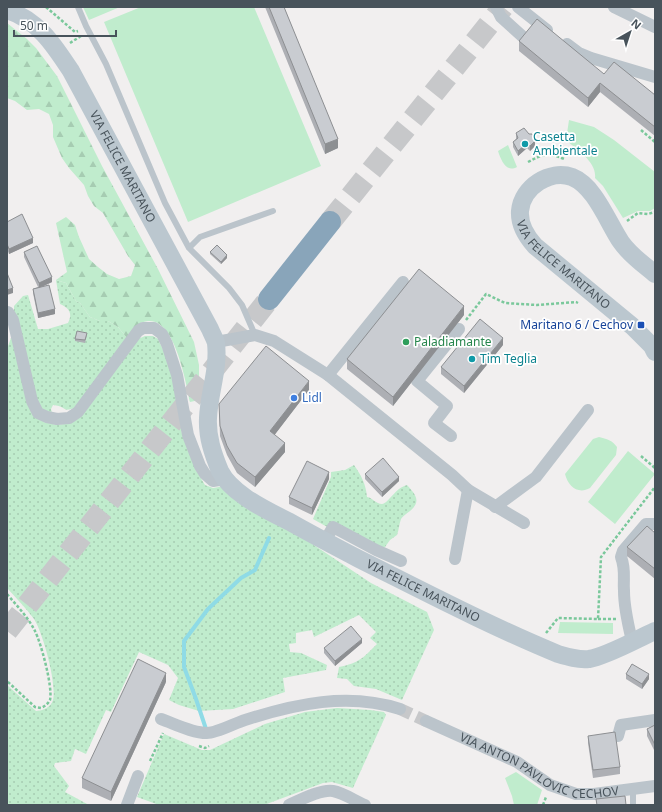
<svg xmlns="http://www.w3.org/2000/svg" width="662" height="812" font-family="'Noto Sans',sans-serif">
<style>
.grass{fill:url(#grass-dots)}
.forest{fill:url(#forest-firs)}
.green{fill:#c0eccd}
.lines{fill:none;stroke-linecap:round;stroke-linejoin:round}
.stream{stroke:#8fdbe6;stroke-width:4}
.street-tunnel{stroke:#c7c8ca;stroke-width:12;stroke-dasharray:12 6;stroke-linecap:butt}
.highway-tunnel{stroke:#c7c8ca;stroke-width:22;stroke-dasharray:22 11;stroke-linecap:butt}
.path{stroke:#7ac89b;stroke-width:2.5;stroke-dasharray:3 2;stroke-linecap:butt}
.lane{stroke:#bbc4cb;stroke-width:6}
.street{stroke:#bbc4cb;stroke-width:12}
.secondary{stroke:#bbc7cf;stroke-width:18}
.highway{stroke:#89a5ba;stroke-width:22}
.wall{fill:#adafb4}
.shaded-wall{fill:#8d8f92}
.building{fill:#c9ccd1;stroke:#8d8f92}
.culture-dot{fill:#0f9aa8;stroke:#fff;stroke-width:1.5}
.transit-dot{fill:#1a4fb4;stroke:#fff;stroke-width:1.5}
.leisure-dot{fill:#2e9e5b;stroke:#fff;stroke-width:1.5}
.shop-dot{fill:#3f7fe0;stroke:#fff;stroke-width:1.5}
.labels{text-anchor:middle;stroke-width:3.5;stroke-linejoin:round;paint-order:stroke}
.culture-label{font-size:12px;fill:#0d838f;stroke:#fff;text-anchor:start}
.street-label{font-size:12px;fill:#48535b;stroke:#fff}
.transit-label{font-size:12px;fill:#164399;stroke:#fff;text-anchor:end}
.leisure-label{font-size:12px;fill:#27864d;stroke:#fff;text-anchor:start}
.shop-label{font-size:12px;fill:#366cbe;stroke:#fff;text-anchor:start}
</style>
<defs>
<pattern id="grass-dots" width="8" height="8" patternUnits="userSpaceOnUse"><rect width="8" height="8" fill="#c0eccd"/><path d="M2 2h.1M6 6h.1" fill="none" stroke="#a6ccb2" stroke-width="1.8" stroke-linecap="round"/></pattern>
<pattern id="forest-firs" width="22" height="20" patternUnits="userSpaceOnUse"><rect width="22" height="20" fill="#c0eccd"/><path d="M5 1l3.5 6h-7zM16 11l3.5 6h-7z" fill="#a6ccb2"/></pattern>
</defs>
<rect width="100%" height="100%" fill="#f1efef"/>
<path class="grass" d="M56,280L66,283L76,301L80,303L90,317L100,321H108L118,327L127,338L80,405C61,415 68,406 53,405L51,409L52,413H45L35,401L14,311V306L23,296L28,295L38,329H48L68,323C73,313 69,308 60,304Z
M12,335L44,422L57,425L71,423L138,339L145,336H153L158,339L170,365L182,434L196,470L205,485L213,488L225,486L371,583L427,612L434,630L402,700L376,689L354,686L347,679L337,678L339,667C359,663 363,658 377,644L370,638L376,632L359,615L314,637L312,630L296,633V643L289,644L290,652L301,653L327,665L326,670L283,678L285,692L233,709L199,711L179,705L169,700L178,678L168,665L139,652L111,712L106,710L86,754L75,749L71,761L55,763L54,766L69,786L65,792L89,805H7V685L36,711C43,711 51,707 53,700C57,684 43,633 34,619C26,608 16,598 7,588V349Z
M354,465C361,475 366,484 367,497C373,498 376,504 382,504C389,503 395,488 407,485C415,494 422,501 410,511C407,513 403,516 401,519C399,524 399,530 397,535L390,540L385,547L380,548L329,528L313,519L331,477V472L345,470Z
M337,708L370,710L384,712L386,715L353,788L332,782L323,783L264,805H159L137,797L164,734L202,750H210L265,724L305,712Z"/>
<path class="forest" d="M7,23L27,39L36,48L57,76L102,166L158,269L194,342L199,365V400L190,402C186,383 175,318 148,321C137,322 133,329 127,338L118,327L108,321H100L90,317L80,303L76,301L66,283L56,280L67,272L56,223L66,217L75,225L79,237L89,259L98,267L107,274L119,279L131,276L135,265L128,256L103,213L94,206L88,196L84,185L69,168L62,158L53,137V125L49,114L39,109L27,110L15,101L7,98Z"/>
<path class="green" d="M83,7H120L89,20Z
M141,7H254L321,166L188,222L104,22Z
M569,120L594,127L614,140L655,172V208L650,211H638L623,218L603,186L595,178C597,162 577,150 566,140Z
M508,145L517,167C506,173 501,160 498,151Z
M599,437C607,439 612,440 617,447L616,455L590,488C578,495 568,486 565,474L593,439Z
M628,451L655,474L615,524L588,502Z
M560,622L613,623V634L558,633Z
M516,772L542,790L537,805H514L512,796L505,778Z"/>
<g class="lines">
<path class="stream" d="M206,729L196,699L184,667V641L208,609L241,578L255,570L269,538"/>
<path class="street-tunnel" d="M400,709L426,721"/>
<path class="highway-tunnel" d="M330,222L503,7
M7,631L269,299"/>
<path class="path" d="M46,7L75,32L78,31
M70,43L81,36
M641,130L655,142
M528,162C543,154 548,152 564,159
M627,221L638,213L648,214L655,212
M466,320L486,294L505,303L537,305L576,302L578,303
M641,456L655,468
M7,594C17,606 28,617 35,631C41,643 53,687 50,700C48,704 45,706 41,708L35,707L7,681
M598,619H616
M546,633L558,618L598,619L601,557L655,487
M199,746L205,748L209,746
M150,761L163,733
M543,805L546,797"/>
<path class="lane" d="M78,7L86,26L106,64L165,203L189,248L229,288L242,305L255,335
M189,248L200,237L273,211
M633,804V789"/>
<g class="street">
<path d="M496,7L501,17L522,36"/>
<path d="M518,7L547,30"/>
<path d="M614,7L655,27"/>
<path d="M567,44L579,53L591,58L655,77"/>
<path d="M8,312L13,320L32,401L38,413L47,417L57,419L69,418L78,412L138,331L143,328H154L162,334L167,344L177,375L188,435L200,466L205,474L213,481L225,479"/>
<path d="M216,342L255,335L274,341L328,375L452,475L468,490L524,523"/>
<path d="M328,375L403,282"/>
<path d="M451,436L434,423L447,406L417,381L459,329"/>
<path d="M495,507L536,477L588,410"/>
<path d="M325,541L333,527L376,550L401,561"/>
<path d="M455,559L468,490"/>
<path d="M632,641C628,624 624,608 624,591C623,578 626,570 621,557L623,551L646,524H655"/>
<path d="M161,719C175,724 192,733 207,733C217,733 235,723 245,720C295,704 348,692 400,709"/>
<path id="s1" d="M426,721L517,762L550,785L576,794H594L655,786"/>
<path d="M618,736L621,725L655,720"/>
<path d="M127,805L138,776"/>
<path d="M289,805C300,800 321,789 333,791C344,793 355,801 365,805"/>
</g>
<g class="secondary">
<path id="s2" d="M7,10C38,20 54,45 71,71L210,329C212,334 215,339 216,343C219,369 209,393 208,418C207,437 213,454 220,471C225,481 235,490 245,497C259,507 274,514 290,522C313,535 336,547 359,559C425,592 490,626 558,654C568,657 578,660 589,659C607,656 637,639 655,631"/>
<path id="s3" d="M655,274C643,264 630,255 621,242C608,223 595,186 572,177C550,169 522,187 520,211C519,225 526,236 535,246L632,326L652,346L655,352"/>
</g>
<path class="highway" d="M269,299L330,222"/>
</g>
<path class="wall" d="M265,7H284L338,148L325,154Z
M519,41L604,74L655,95V136L600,92L588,107L519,51Z
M516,133L535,146L530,151L527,148L518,156L513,147V142L516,139Z
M7,222L33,243L9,254L7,249Z
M24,252L52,282L44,286L55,314L38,318L33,293V289L38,287L24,257Z
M210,252L227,258L221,264L210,254Z
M464,315L393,406L347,369V359Z
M87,335L85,343L75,341V339Z
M503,345L464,393L441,374V367Z
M309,390L274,435L285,452L255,487L237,473L227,455L220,436L219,404Z
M365,474L399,481L382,497L365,479Z
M329,479L312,515L289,504V497Z
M655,533V579L627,556V547Z
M362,643L335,666L324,653V648Z
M626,674L649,679L642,689L626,679Z
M166,682L111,801L82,788V778Z
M655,725V752L647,736V729Z
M588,736L620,767V774L593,778L588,743Z"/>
<path class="shaded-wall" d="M600,83V92L588,107V98Z
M338,139V148L325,154V144Z
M535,141V146L530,151V146Z
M527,143V148L518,156V151Z
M33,238V243L9,254V249Z
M227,255V258L221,264V262Z
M52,277V282L39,288V283Z
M13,288V293L7,295V290Z
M464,306V315L393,406V397Z
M55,309V314L38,318V313Z
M503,338V345L464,393V386Z
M309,381V390L270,441V431Z
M285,443V452L255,487V477Z
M329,472V479L312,515V508Z
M399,477V481L382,497V492Z
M362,639V643L335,666V661Z
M166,673V682L111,801V792Z
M649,674V679L642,689V684Z"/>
<path class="building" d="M269,7H284L338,139L325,144Z
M537,19L604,74L614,62L655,95V127L600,83L588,98L519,41Z
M524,128L529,134H532L535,141L530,146L527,143L518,151L513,142L518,138L516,133Z
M22,214L33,238L9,249L7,244V222Z
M217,245L227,255L221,262L210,252Z
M37,246L52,277L39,283L24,252Z
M419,269L464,306L393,397L347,359Z
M7,273L13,288L7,290Z
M49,285L55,309L38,313L33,289Z
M480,319L503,338L464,386L441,367Z
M77,331L87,333L85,340L75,339Z
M266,346L309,381L270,431L285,443L255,477L237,463L227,446L220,426L219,404Z
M383,458L399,477L382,492L365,474Z
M307,461L329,472L312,508L289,497Z
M647,526L655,533V569L627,547Z
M351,626L362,639L335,661L324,648Z
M138,659L166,673L111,792L82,778Z
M632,664L649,674L642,684L626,674Z
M655,725V745L647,729Z
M615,732L620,767L593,770L588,736Z
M625,796L626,805H597L596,799Z"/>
<g class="culture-dot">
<circle cx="525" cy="144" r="4"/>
<circle cx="472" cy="359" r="4"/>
</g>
<rect class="transit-dot" x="637" y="321" width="8" height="8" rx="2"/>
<circle class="leisure-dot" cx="406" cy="342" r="4"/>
<circle class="shop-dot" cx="294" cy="398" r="4"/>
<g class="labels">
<g class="culture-label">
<text x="533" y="141">Casetta<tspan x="533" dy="14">Ambientale</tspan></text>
<text x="480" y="363">Tim Teglia</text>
</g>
<g class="street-label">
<text dy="4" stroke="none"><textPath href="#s2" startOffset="199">VIA FELICE MARITANO</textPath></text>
<text dy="4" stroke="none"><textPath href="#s3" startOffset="272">VIA FELICE MARITANO</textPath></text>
<text dy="4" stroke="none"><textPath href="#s2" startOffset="767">VIA FELICE MARITANO</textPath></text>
<text dy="4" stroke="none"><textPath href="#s1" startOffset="124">VIA ANTON PAVLOVIC CECHOV</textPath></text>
</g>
<g class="transit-label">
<text x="633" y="329">Maritano 6 / Cechov</text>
</g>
<g class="leisure-label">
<text x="414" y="346">Paladiamante</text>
</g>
<g class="shop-label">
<text x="302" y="402">Lidl</text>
</g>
</g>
<rect width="662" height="812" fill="none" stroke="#48535b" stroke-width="16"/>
<g transform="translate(630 32) rotate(39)" stroke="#ffffff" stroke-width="3" paint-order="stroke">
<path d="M0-3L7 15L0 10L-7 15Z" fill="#48535b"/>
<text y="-6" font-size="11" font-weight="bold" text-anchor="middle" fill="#48535b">N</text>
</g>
<path d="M14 30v6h102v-6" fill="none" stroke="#48535b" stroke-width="2"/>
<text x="20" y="30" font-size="12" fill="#48535b" stroke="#ffffff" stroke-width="3" paint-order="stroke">50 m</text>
</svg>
